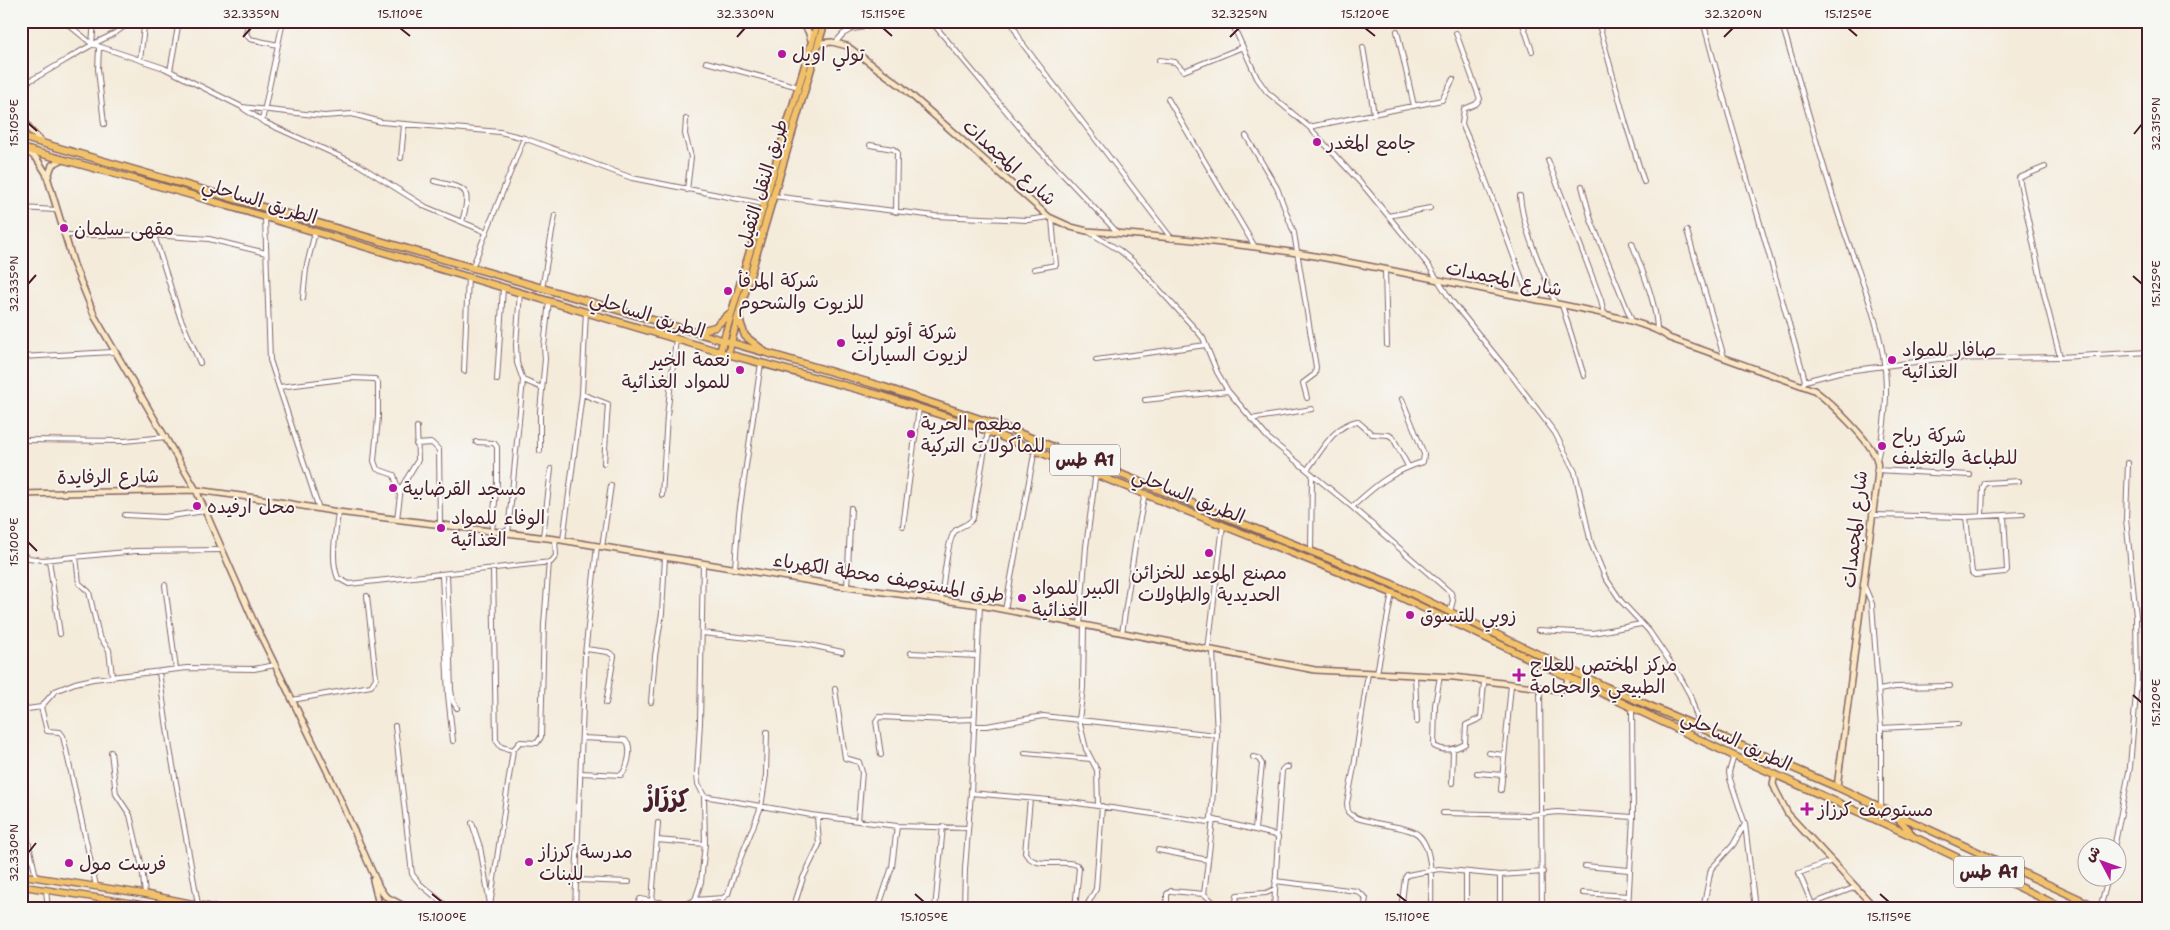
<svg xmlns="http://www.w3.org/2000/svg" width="2170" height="930" font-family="'Shantell Sans','Playpen Sans Arabic',sans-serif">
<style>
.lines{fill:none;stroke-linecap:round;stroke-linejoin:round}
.street-casing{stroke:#866668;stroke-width:6}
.secondary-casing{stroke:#866668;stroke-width:8}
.primary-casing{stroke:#866668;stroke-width:8}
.highway-casing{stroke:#866668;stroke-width:9}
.street{stroke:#fff;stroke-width:4}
.secondary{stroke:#fae7c3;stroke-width:5}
.primary{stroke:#f2c26a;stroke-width:5.5}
.highway{stroke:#f2c26a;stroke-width:6}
.ticks{fill:none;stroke:#4a1f2b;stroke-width:2}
.poi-dot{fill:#b5179e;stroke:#f6f6f2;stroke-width:2}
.labels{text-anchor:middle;stroke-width:4;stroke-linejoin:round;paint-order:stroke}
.shield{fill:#f6f6f2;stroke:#7e6067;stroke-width:1}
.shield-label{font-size:18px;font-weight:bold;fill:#4a1f2b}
.poi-label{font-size:19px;fill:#4a1f2b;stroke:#f6f6f2;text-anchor:start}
.street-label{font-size:19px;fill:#4a1f2b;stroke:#f6f6f2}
.district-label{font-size:24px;font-weight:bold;fill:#4a1f2b;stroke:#f6f6f2}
.neatline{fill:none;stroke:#4a1f2b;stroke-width:2}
.ticks-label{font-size:12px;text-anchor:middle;fill:#4a1f2b}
</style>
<rect width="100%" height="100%" fill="#f6f6f2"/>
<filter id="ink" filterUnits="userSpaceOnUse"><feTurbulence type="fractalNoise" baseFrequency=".02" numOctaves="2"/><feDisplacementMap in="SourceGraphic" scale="10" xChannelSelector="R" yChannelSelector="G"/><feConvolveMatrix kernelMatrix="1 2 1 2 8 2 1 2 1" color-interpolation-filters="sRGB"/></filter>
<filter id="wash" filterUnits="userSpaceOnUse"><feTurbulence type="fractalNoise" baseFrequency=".0096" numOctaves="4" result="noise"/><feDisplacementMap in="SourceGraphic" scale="20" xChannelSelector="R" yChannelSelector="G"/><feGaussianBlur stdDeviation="1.12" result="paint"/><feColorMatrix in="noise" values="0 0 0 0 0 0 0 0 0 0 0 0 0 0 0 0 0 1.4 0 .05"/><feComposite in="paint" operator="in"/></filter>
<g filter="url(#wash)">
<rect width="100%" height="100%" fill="#f4ebda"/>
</g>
<g filter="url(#ink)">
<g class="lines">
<defs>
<path id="street" d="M64,21L92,44L164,68L242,107L324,116L352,114L381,122L500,132L524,138L632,178L764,204
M249,21L246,34L250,39L278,45
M931,21L1031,141L1118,233
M1011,21L1022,43L1172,239
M1231,21L1257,78L1267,92L1309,127L1367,190L1429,266L1450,299L1512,376L1555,433L1575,472L1591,543L1605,577L1621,601L1649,631L1679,675L1690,695L1700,727
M1522,21L1532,51
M1598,21L1626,124L1644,182
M1703,21L1723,95L1802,369L1805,381L1802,386
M1781,21C1800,82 1816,143 1835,203C1850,253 1874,303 1883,355C1889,389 1885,428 1877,460
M905,23L914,21
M1397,31L1414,106
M1456,33L1480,99L1476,104L1464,109L1462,124L1482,170L1529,298
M836,42L843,34L852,29L905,21
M92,44L94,21
M1363,47L1374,114
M99,48L98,69L104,124
M140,60L144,27
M1159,60L1175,62L1184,71L1243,47
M706,62L799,87
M170,71L179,21
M21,85C45,74 66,59 90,46C104,38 118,34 130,21
M1168,99L1255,247
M244,109L266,123L359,165L426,207L486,232
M686,119L685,134L691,157L687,190
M262,121L283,21
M1309,127L1442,100L1453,79
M1246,136L1277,188L1294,233L1316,367L1315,374L1303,383L1307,398
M870,145L893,149L897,152L896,212
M401,158L404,125
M1548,160L1601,300L1604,314
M2045,167L2019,178L2045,298L2060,357
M434,181C467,189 472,186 462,222
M1582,186L1591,220L1632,321
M773,196L935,216L1028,220L1049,217
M1520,196C1523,232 1543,269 1555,303
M21,208L56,210
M1388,216L1430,208
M265,217L270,360L319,509
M1687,231L1724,357
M1089,232L1119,250L1135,263L1198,332L1203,338L1217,372L1228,391L1268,438L1352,507L1451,593L1453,600L1450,612
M64,235H154L209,239L266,253
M154,235L180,317L200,363
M1632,243C1642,271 1656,300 1657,330
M472,268L524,138
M1034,269L1056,265L1052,219
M1385,270L1387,345
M542,289L555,215
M303,298L306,269L315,232
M1562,305L1584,376
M21,357L113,352
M1096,360L1206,345
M464,371L468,276
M497,380L503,288
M523,380L542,388
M1805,381L1839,372L1938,359L2060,357L2149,352
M279,387L351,378L375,379L378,383V417L374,461L377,469L394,475L399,493
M582,394L608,404L604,463
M1145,400L1228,391
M1251,419L1312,409
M21,440L124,441L166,437
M476,442L494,443L497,447V482L492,531
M416,444L432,443L439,450L440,524
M540,451V411L545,359L544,347L549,301
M1307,470C1321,452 1333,426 1357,421L1372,434L1389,435L1393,438L1408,466
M1876,470L1970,475
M662,495L667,416L676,339
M1352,507C1375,486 1392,471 1423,462L1424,454L1402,399
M338,512C336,532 330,560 338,578L349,584L551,562L556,556L555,539
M125,515L164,517L205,511
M1872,515L1966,517L2023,514
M1982,515L1983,488L1985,483L2019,481
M1966,517L1972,573L1975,575L2005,572L2007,570L2004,515
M397,519L401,488L418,460L417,427
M903,526L919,408
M508,533L523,380L517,363L516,345L520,292
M543,537L551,469
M563,540L582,394L586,311
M602,547L611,485
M1311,551L1312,474
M21,553L29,558L43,560L136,551L223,550
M76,557L79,583L89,592L99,636L109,650L112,676
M49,560L60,634
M735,568L739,514L761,363
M493,569L496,740L501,747L513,750
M447,574L451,690L453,702L457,708
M442,575L448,695L453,741
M1863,583L1872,604L1881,728V806
M165,585L176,669
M847,587L851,508
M941,600C943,587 947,539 955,531C960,525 969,526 973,518L988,431
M1005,610L1035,449
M1080,625L1086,547L1097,464
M1084,626L1083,688L1079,720L1086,749L1097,770L1098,805
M1538,630L1593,633L1641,624
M702,633L805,644L842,652
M1122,633L1136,539L1145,493
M586,649L608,652L614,656L606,703
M1208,650L1223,525
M911,653L977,656
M159,672L170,749L198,904
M1368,673L1354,767L1347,803L1348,812C1355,820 1367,820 1376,823C1389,826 1403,827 1414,832C1435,842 1431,889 1431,909
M1377,673L1392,593
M1415,675L1417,722
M1440,676L1435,705L1434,746C1445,752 1454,750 1465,744L1466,725L1481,718L1484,682
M1540,688L1542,909
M835,689L845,758L859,762L862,772L858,821
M1879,690L1895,687L1950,686
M292,700L371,686L376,678L367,596
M651,702L655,656L662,613L665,557
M41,707L47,731L60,732L63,736L96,886
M21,710L41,707L55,691L75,683L93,679L187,668L254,669L275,665
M395,726L412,874L420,884L450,909
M974,726H987L1043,716L1217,735
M1881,728L1958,724
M111,752L116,794L130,815L142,867L145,894
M1025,753L1091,759
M1489,753L1504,755
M881,755L876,721L879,717L947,720L974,719
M1734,756L1729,772L1730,779L1745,824L1755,909
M1253,757L1258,758L1262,764L1255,829
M581,773L621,775C628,768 631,752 628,743L625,740L582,738
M1477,773L1503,775
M1452,783L1453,750
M1501,790L1511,685
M971,793L1070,802L1208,822L1211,819L1217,735L1213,651
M704,796L811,815L897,826L968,828
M1030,799L1025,853C1036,871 1062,858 1077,865L1079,868L1075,909
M21,809L36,877
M1443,813L1529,815L1557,812L1633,817
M1211,819L1275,835L1278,837L1274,909
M472,823L480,847L490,904
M1277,836L1282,770L1285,767H1288
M657,840L705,844
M2114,848L2130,767L2137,681L2136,616L2126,519L2128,463
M1158,850L1208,860
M1832,861L1799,873L1812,904L1856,887
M1585,866L1629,870
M1500,875V909
M577,880L629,882
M1275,881L1357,891L1366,898L1364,909
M46,890L48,909
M1583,893L1628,896
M1204,894L1221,909
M695,900L701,882L705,844L704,796L698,784L697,774L700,722L703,563
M652,901L658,823
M490,906L513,750L520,742L537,743L541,737L544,624L549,562
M575,909L585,654L597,546
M636,909L640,899L676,905H685L695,900L723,898L728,894L735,872L761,807L766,775L767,732
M793,909L803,878L819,845L817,816
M878,909L892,867L897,826
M935,909L943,826
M964,909L965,869L971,793L980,605
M1085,909L1096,889L1102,806
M1167,909V894L1171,891L1204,894L1213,819
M1235,909L1237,895L1266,893L1275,889
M1401,909L1405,878L1407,875L1439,869L1500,875L1543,872
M1466,909V872
M1628,909L1633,817L1632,708
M1703,909L1711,869L1733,845L1745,824
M2103,909L2102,901L2108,878"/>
<path id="secondary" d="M801,21L808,31L811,40
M819,43L832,42L847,46L901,86L1049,217L1071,227L1087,231C1157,236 1228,242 1297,253C1375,266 1451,283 1528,298C1557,304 1650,320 1669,338L1814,390C1830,402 1872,442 1877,461C1879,469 1877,480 1876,489L1837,787
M21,113L30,130L42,142
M27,151L37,159L46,173L74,265L95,317L196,490L254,622L332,781L379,887L385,896L402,905
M48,177L52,165L61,160
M21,494L196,490L256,498L338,512L555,539L847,587L980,605L1315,670L1454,677L1559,690L1566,687L1568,677
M1775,774L1773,784L1776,791L1788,814L1876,909
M373,880L380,909
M390,909L402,905L415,909"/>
<path id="primary" d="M21,875L145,894L219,909
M21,886L169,909"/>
<path id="highway" d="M21,137L884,387L1004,427L1392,584L1606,687L1837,787L2101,909
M21,148L188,194L720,352L883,396L972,425L1392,593L1734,756L1912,836L1908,829L1893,814
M739,319L745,336L764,351
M695,332L715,327L729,314
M720,352L818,21
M728,354L739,313L825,21
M1912,836L2065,909"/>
</defs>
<use href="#street" class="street-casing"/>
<use href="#secondary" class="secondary-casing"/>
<use href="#primary" class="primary-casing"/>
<use href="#highway" class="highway-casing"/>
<use href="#street" class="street"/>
<use href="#secondary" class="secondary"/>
<use href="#primary" class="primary"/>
<use href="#highway" class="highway"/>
</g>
</g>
<path class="ticks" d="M400,28L410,36M883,28L892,36M1365,28L1375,36M1848,28L1857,36M243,37L251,28M737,37L745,28M1230,37L1239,28M1724,37L1733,28M28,123L37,131M2134,134L2142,124M2133,276L2142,284M28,284L36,275M28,542L37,551M2133,695L2142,703M28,853L36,843M432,894L442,902M915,894L924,902M1397,894L1407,902M1880,894L1889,902"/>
<g class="poi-dot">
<circle cx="782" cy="54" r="5"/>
<circle cx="1317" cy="142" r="5"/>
<circle cx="64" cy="228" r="5"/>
<circle cx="728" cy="291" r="5"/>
<circle cx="841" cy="343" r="5"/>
<circle cx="1892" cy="360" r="5"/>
<circle cx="740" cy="370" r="5"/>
<circle cx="911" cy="434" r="5"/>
<circle cx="1882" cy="446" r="5"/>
<circle cx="393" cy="488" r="5"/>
<circle cx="197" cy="506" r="5"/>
<circle cx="441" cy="528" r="5"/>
<circle cx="1209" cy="553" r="5"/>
<circle cx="1022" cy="598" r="5"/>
<circle cx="1410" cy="615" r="5"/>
<path d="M1516.5 667.5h5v5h5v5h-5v5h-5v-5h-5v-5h5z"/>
<path d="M1804.5 801.5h5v5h5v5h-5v5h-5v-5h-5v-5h5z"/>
<circle cx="529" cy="862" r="5"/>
<circle cx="69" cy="863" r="5"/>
</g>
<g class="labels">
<g class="shield">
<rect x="1050" y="444.5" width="70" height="31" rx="4"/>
<rect x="1954" y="856.5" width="70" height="31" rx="4"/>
</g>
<g class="shield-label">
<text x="1085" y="466">طس A1</text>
<text x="1989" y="878">طس A1</text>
</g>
<g class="poi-label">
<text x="792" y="61">تولي اويل</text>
<text x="1327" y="149">جامع المغدر</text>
<text x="74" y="235">مقهى سلمان</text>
<text x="738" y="287">شركة المرفأ<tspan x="738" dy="22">للزيوت والشحوم</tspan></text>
<text x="851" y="339">شركة أوتو ليبيا<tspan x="851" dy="22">لزيوت السيارات</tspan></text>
<text x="1902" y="356">صافار للمواد<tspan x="1902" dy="22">الغذائية</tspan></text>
<text x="730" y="366" text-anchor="end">نعمة الخير<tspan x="730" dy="22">للمواد الغذائية</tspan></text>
<text x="921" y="430">مطعم الحرية<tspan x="921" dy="22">للمأكولات التركية</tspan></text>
<text x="1892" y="442">شركة رباح<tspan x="1892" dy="22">للطباعة والتغليف</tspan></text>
<text x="403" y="495">مسجد القرضابية</text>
<text x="207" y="513">محل ارفيده</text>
<text x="451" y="524">الوفاء للمواد<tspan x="451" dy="22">الغذائية</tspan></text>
<text x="1209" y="579" text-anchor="middle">مصنع الموعد للخزائن<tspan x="1209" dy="22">الحديدية والطاولات</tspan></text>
<text x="1032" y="594">الكبير للمواد<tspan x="1032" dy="22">الغذائية</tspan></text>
<text x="1420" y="622">زوبي للتسوق</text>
<text x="1530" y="671">مركز المختص للعلاج<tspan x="1530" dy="22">الطبيعي والحجامة</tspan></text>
<text x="1818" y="816">مستوصف كرزاز</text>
<text x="539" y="858">مدرسة كرزاز<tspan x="539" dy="22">للبنات</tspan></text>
<text x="79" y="870">فرست مول</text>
</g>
<g class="street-label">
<text transform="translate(1010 162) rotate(42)" y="7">شارع المجمدات</text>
<text transform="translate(762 183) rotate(-73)" y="7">طريق النقل الثقيل</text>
<text transform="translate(260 200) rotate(17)" y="7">الطريق الساحلي</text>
<text transform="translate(1504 278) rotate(11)" y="7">شارع المجمدات</text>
<text transform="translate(648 314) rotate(17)" y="7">الطريق الساحلي</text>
<text transform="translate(108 476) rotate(-1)" y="7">شارع الرفايدة</text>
<text transform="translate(1189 495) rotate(22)" y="7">الطريق الساحلي</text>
<text transform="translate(1854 529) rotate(-84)" y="7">شارع المجمدات</text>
<text transform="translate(889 577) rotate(9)" y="7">طرق المستوصف محطة الكهرباء</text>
<text transform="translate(1737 740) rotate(25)" y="7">الطريق الساحلي</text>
</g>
<g class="district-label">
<text x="667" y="807">كِرْزَازْ</text>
</g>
</g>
<rect width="2170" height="930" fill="none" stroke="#f6f6f2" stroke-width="55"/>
<g transform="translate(2102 862) rotate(311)"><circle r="24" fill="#f6f6f2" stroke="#b1a0a2"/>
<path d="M0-4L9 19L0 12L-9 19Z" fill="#b5179e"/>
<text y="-8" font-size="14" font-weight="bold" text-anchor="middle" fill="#4a1f2b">ش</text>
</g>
<rect x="28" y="28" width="2114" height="874" class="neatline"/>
<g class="ticks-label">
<text x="251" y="18">32.335°N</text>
<text x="400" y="18">15.110°E</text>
<text x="745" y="18">32.330°N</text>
<text x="883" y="18">15.115°E</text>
<text x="1239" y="18">32.325°N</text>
<text x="1365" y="18">15.120°E</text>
<text x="1733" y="18">32.320°N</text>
<text x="1848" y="18">15.125°E</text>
<text transform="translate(14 123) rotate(-90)" y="4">15.105°E</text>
<text transform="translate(2156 124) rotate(-90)" y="4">32.315°N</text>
<text transform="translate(2156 284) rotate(-90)" y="4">15.125°E</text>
<text transform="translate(14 284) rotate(-90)" y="4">32.335°N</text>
<text transform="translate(14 542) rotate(-90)" y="4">15.100°E</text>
<text transform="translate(2156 703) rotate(-90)" y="4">15.120°E</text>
<text transform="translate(14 853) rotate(-90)" y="4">32.330°N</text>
<text x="442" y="921">15.100°E</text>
<text x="924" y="921">15.105°E</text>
<text x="1407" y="921">15.110°E</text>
<text x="1889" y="921">15.115°E</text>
</g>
</svg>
